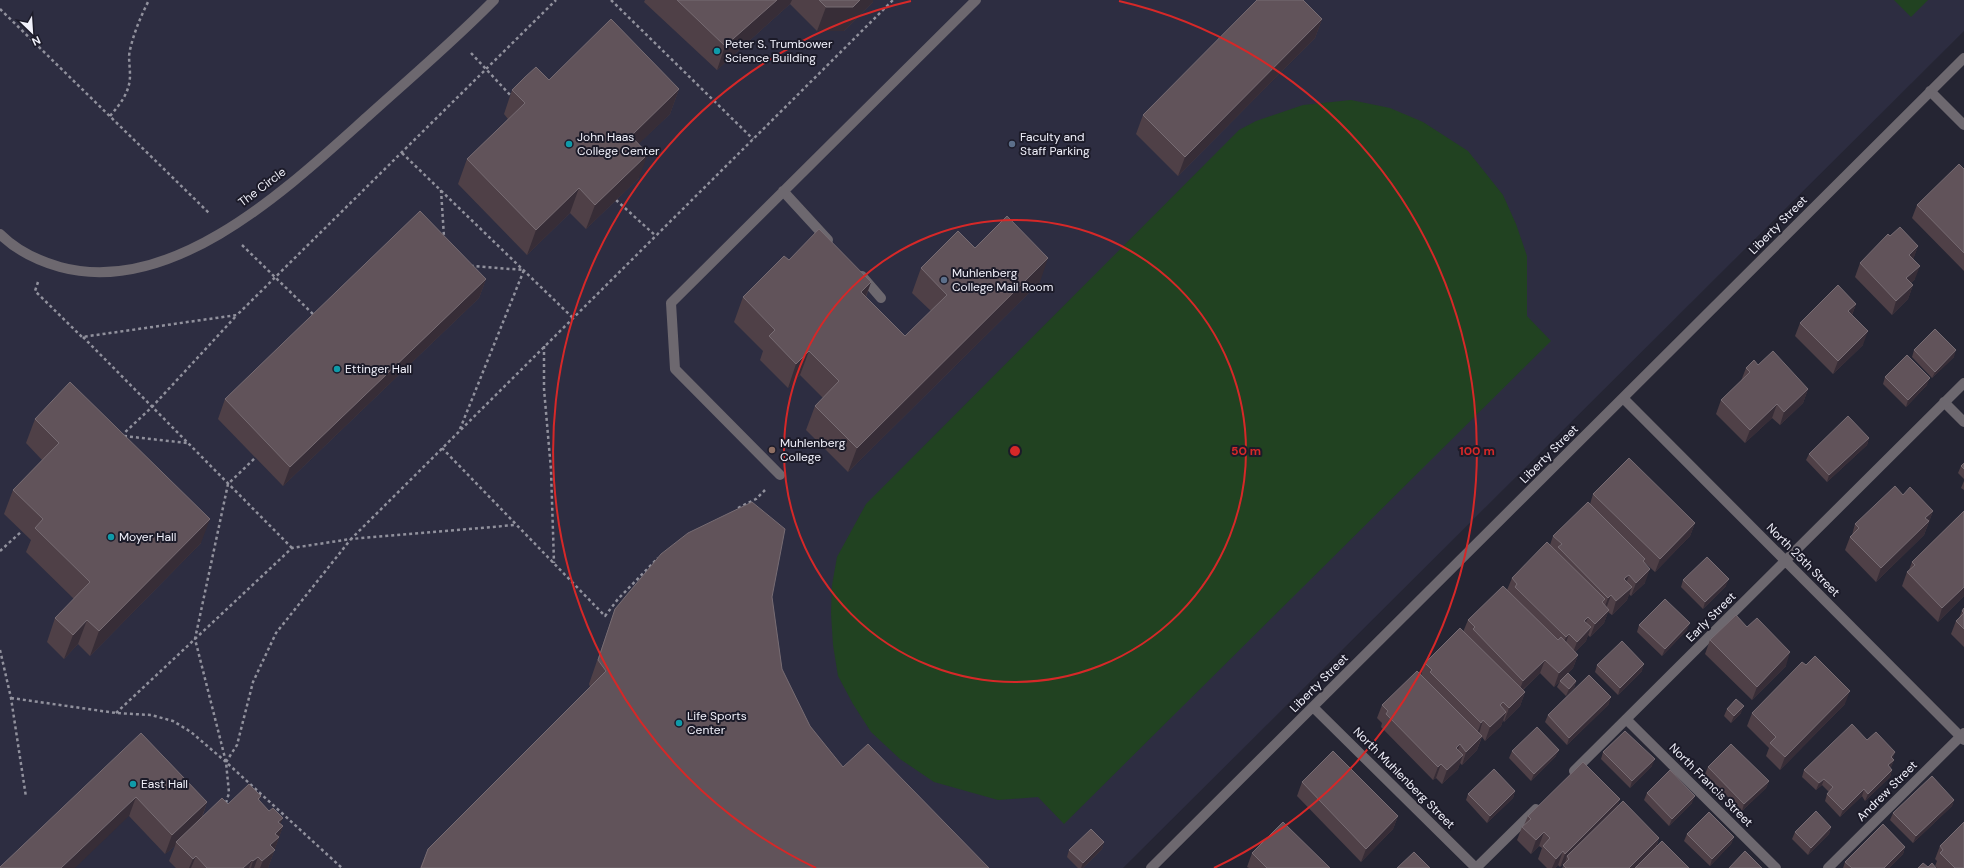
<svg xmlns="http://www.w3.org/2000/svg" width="1964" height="868" font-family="'DM Sans',sans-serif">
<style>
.built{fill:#2d2d41}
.green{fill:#214221}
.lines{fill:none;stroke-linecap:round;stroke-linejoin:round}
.path{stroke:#91919d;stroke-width:2.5;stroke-dasharray:3 3;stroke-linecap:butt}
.minor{stroke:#6d686f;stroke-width:10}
.wall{fill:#4f4047}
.shaded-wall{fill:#372d37}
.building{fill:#61535a;stroke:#776c73}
.ring{fill:none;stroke:#d62828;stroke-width:2}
.culture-dot{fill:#0f9aa8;stroke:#1c1b29;stroke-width:1.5}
.service-dot{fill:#5c6f8a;stroke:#1c1b29;stroke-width:1.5}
.education-dot{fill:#8d6e63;stroke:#1c1b29;stroke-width:1.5}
.labels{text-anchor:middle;stroke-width:4;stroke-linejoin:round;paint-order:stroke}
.poi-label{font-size:12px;fill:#f1f1fb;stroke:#1c1b29;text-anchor:start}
.street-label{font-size:12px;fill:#f1f1fb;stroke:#1c1b29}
.centre{fill:#d62828;stroke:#1c1b29;stroke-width:2}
.ring-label{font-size:12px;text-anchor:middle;font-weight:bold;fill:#d62828;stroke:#1c1b29;stroke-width:4;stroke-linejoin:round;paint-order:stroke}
</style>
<rect width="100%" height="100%" fill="#252533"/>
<path class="built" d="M0,0H1964V31L1123,868H0Z"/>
<path class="green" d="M1894,0H1928L1911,17Z
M1351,100L1390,108L1423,122L1468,151L1503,195L1516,224L1527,256V316L1551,341L1064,824L1038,797L998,800L934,782L900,759L871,732L853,704L838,676L833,645L831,613L832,585L837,557L866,504L1239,130L1256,121L1303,105Z"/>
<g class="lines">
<path class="path" d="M611,0L753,139
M0,9L210,214
M471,53L512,97
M110,116C121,103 130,92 130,75C130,66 128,57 130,50C134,32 141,16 149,0
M402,153L573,318
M441,190L444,237
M616,200L656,236
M242,245L315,316
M38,282L35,291L82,337L237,315L556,0
M83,337L292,548
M544,346V389L551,470L554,563
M460,429L524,270L472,266
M121,436L152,407L237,315
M124,436L187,443
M442,448L605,616L618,599L658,558
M738,508L756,499L765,490
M0,551L22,531
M0,650L11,698L26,797
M11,698L116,713L151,715L173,721L191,732L226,762L342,868
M116,713L292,548L351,539L893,0
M226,762L237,745L253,682L276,633L351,539L515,525
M226,803L229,793L226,762L195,639L228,484L255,458"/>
<path class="minor" d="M1930,91L1964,125
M783,191L828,240
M0,234C16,250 39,261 60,267C173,298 290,186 367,117C410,78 454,41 494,0
M862,276L881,298
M1623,398L1964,740
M1944,402L1964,422
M780,475L675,369L671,303L976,0
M1313,707L1476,868
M1627,720L1776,868
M1574,771L1964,383
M1151,868L1964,58
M1476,868L1536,809
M1828,868L1964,733"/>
</g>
<path class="wall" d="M645,0H873V2L844,31H817L790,4L717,70L644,2Z
M1322,19L1315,38L1178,176L1136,134L1143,115Z
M549,80L679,89L670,114L638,144L639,178L586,229L570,213L527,255L458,184L467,159L508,119L504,114L512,90Z
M1964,169V271L1912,218L1917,205Z
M1890,236L1918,246L1913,259L1915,279L1911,283L1913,285L1908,299L1892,315L1855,277L1860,263Z
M975,248L1040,282L848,472L806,430L815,406L823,398L800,375L788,388L760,360L763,351L734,322L743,297L789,260L871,282L866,297L905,336L931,311L912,293L921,268Z
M486,279L479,298L283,486L218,419L225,399Z
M1856,304L1852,315L1863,345L1833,374L1795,336L1800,323Z
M1914,350L1954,357L1932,378L1912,357Z
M1758,365L1808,389L1803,403L1780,425L1772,418L1745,443L1716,414L1721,400L1741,381L1746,368Z
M1885,377L1927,385L1906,407L1883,384Z
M35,419L201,543L90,656L78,644L64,659L47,642L55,618L74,599L26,552L31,540L4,514L13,490L42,460L26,443Z
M1869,438L1867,445L1827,482L1806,460L1809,454Z
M1964,463V479L1958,473L1961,466Z
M1964,481V490L1961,488Z
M1593,494L1695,523L1690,536L1655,572L1644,562L1645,583L1631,596L1629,594L1627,600L1612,615L1608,612L1604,623L1590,637L1588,635L1586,641L1575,652L1578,655L1573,668L1568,673L1576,681L1574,688L1566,696L1557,687L1560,681L1554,687L1540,673L1523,690L1525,692L1520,706L1504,722L1503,720L1501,726L1485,741L1482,737L1477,750L1462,765L1460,763L1458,769L1442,784L1436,778L1433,780L1381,727L1382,723L1377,718L1382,705L1421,675L1425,663L1463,632L1468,620L1507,590L1512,578L1550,545L1553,536L1590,504Z
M1903,495L1933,511L1924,535L1876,582L1845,550L1850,537L1852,535L1855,524Z
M1964,511V596L1938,622L1902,586L1907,572L1909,570L1912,562Z
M1683,580L1726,586L1703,609L1681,587Z
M772,597L782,669L810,726L843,767L989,868H420L428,849L590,687L589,684L615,609Z
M1964,608V647L1951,634L1956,621L1959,618L1962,611Z
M1639,625L1687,630L1662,656L1637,632Z
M1710,640L1786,666L1752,700L1705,654Z
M1597,665L1642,671L1618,695L1595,672Z
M1609,704L1567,745L1545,722L1548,715Z
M1845,704L1780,770L1766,756L1769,748L1747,726L1752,713Z
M1727,709L1741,713L1731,723L1724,716Z
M141,733L207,802L202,818L228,804L261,796L259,800L283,826L268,868H176L169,861L175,846L165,854L129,816Z
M1867,740L1894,760L1891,767L1890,768L1892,770L1890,777L1865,801L1862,796L1840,817L1825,801L1827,794L1829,792L1822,785L1816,790L1802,777L1804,770Z
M1512,751L1556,756L1531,781L1509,758Z
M1603,752L1652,766L1630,788L1601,759Z
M1708,767L1769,781L1766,788L1742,811L1705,774Z
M1302,782L1398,816L1393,829L1361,862L1297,796Z
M1515,791L1513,798L1487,823L1466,800L1468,794Z
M1647,793L1692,803L1669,826L1644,800Z
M1620,799L1617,807L1659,838L1656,848L1689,868H1562L1565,863L1560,867L1558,865L1555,868H1547L1538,859L1542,848L1539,846L1531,854L1517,840L1522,827L1524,825L1528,816Z
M1954,800L1952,806L1913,843L1890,820L1893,813Z
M1831,827L1829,834L1808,855L1792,839L1795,832Z
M1687,834L1734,837L1731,844L1710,866L1684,841Z
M1104,842L1102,849L1083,868H1078L1067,857L1069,850Z
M1940,846L1964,868H1937L1935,866L1937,861L1935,859Z
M1905,847L1903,854L1889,868H1843L1845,862Z
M1252,853L1330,868H1249L1247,867Z"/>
<path class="shaded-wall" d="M777,0H792L790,4L717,70L725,46Z
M860,0H873V2L844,31H817L826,7Z
M1322,19L1315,38L1178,176L1185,157Z
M679,89L670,114L622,160L631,136Z
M648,154L639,178L586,229L595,205Z
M579,188L570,213L527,255L536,230Z
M1918,246L1913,260L1909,255Z
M1048,258L1040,282L848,472L857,448Z
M1920,266L1915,279L1901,292L1906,278Z
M486,279L479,298L283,486L290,467Z
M871,282L862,306L861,292Z
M1913,285L1908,299L1892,315L1896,301Z
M1856,304L1851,317L1848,311Z
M1868,331L1863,345L1833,374L1838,361Z
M1956,350L1954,357L1932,378L1935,372Z
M809,351L800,375L788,388L796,364Z
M1930,378L1927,385L1906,407L1908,400Z
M1808,389L1803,403L1780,425L1784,412Z
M1777,404L1772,418L1745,443L1750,430Z
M1869,438L1867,445L1827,482L1829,475Z
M1933,511L1924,535L1876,582L1881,568L1925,518Z
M210,519L201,543L90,656L99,631Z
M1695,523L1690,536L1655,572L1660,559Z
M1650,569L1645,583L1631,596L1636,583Z
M1629,575L1624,589V579Z
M1729,579L1726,586L1703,609L1705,602Z
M1632,587L1627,600L1612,615L1616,601Z
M1964,587V596L1938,622L1942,608Z
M1611,595L1606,609L1603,611L1608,598Z
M1609,610L1604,623L1590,637L1595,624Z
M1588,617L1583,630L1584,621Z
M87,620L78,644L64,659L73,635Z
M1690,623L1687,630L1662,656L1665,649Z
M1591,627L1586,641L1572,655L1577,642Z
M1569,634L1564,648L1561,651L1566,637Z
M1790,652L1786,666L1752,700L1757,687Z
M1578,655L1573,668L1554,687L1559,673Z
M1545,660L1540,673L1518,694L1523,681Z
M1644,664L1642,671L1618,695L1620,688Z
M1576,681L1574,688L1566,696L1569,689Z
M1850,691L1845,704L1780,770L1785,757Z
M1525,692L1520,706L1504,722L1509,708Z
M1611,697L1609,704L1567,745L1569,738Z
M1744,706L1741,713L1731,723L1734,716Z
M1506,712L1501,726L1485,741L1490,727Z
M1483,720L1479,734L1476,736L1481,723Z
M1482,736L1477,750L1462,765L1466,752Z
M1460,744L1455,758L1456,748Z
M1559,750L1556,756L1531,781L1534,774Z
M1895,752L1893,759L1891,757Z
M1463,755L1458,769L1442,784L1447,770Z
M1655,759L1652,766L1630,788L1632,781Z
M1894,760L1891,767L1885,772L1888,765Z
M1441,764L1436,778L1433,780L1438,767Z
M1892,770L1890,777L1865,801L1868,794Z
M1824,779L1822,785L1816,790L1819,783Z
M1769,781L1766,788L1742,811L1744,804Z
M1864,789L1862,796L1840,817L1843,810Z
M1515,791L1513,798L1487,823L1490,816Z
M1695,796L1692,803L1669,826L1672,819Z
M136,797L129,816L75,868H61Z
M1620,799L1615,813L1567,856L1565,863L1560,867L1565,854Z
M1954,800L1952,806L1913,843L1916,836Z
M207,802L200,822L176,842L175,846L165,854L172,835Z
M1398,816L1393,829L1361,862L1366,849Z
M283,818L278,830L283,826L268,868H260L278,822Z
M1831,827L1829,834L1808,855L1811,848Z
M1544,832L1539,846L1531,854L1536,840Z
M1734,837L1731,844L1710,866L1712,859Z
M1659,838L1654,852L1638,868H1629Z
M1104,842L1102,849L1083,868H1081L1083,863Z
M1905,847L1903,854L1889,868H1884Z
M1563,851L1558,865L1555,868H1552L1556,859Z
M196,856L191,868H189L193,859Z
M258,857L254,868H251L253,861Z
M252,860L249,868H243Z"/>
<path class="building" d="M677,0H777L725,46Z
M819,0H860L853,7H826Z
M1257,0H1303L1322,19L1185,157L1143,115Z
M611,19L679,89L631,136L648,154L595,205L579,188L536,230L467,159L525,103L512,90L525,77L536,67L549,80Z
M1959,164L1964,169V253L1917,205Z
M420,211L486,279L290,467L225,399Z
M1007,216L1048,258L857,448L815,406L839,381L809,351L796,364L769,336L775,330L743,297L784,256L789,260L819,229L871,282L861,292L905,336L947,295L921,268L958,231L975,248Z
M1900,227L1918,246L1909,255L1920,266L1906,278L1913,285L1896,301L1860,263L1888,234L1890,236Z
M1838,285L1856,304L1848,311L1868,331L1838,361L1800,323Z
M1935,329L1956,350L1935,372L1914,350Z
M1773,351L1808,389L1784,412L1777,404L1750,430L1721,400L1750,372L1746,368L1754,360L1758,365Z
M1907,355L1930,378L1908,400L1885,377Z
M70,382L210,519L99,631L87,620L73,635L55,618L90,582L35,528L43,519L13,490L59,443L35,419Z
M1848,416L1869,438L1829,475L1809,454Z
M1629,458L1695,523L1660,559L1593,494Z
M1964,463V469L1961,466Z
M1895,486L1903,495L1910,487L1933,511L1925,518L1929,521L1881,568L1850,537L1859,528L1855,524Z
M752,502L785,529L772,597L782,669L810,726L843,767L868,744L989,868H421L428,849L606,671L598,660L615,609L661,554L688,533Z
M1588,502L1645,559L1643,561L1650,569L1636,583L1629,575L1626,577L1624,579L1632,587L1616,601L1611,595L1608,598L1558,547L1562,544L1553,536Z
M1964,511V587L1942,608L1907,572L1915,565L1912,562Z
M1547,542L1605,599L1602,602L1609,610L1595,624L1588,617L1584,621L1591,627L1577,642L1569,634L1566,637L1515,587L1517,584L1512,578Z
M1707,557L1729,579L1705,602L1683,580Z
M1503,586L1558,640L1561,637L1578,655L1559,673L1545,660L1523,681L1473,629L1475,627L1468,620Z
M1665,599L1690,623L1665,649L1639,625Z
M1964,608V613L1962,611Z
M1964,613V629L1956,621Z
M1736,615L1747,627L1757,618L1790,652L1757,687L1710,640Z
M1460,628L1525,692L1509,708L1503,702L1500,705L1506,712L1490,727L1483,720L1481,723L1430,672L1432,670L1425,663Z
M1622,641L1644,664L1620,688L1597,665Z
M1815,656L1850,691L1785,757L1770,743L1776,737L1752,713L1802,662L1806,665Z
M1417,671L1482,736L1466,752L1460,744L1456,748L1463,755L1447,770L1441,764L1438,767L1386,714L1388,711L1382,705Z
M1568,673L1576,681L1569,689L1560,681Z
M1589,675L1611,697L1569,738L1548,715Z
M1736,699L1744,706L1734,716L1727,709Z
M1852,724L1867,740L1876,732L1895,752L1891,757L1894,760L1888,765L1892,770L1868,794L1864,789L1843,810L1827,794L1833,787L1824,779L1819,783L1804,770Z
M1537,727L1559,750L1534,774L1512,751Z
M1625,731L1655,759L1632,781L1603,752Z
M141,733L207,802L172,835L136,797L61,868H0V867Z
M1731,744L1769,781L1744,804L1708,767Z
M1333,751L1398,816L1366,849L1302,782Z
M1583,762L1620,799L1565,854L1563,851L1556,859L1543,846L1550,838L1544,832L1536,840L1522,827L1531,819L1528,816Z
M1494,769L1515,791L1490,816L1468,794Z
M1670,770L1695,796L1672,819L1647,793Z
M1932,776L1954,800L1916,836L1893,813Z
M249,784L261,796L258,799L269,811L273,808L283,818L278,822L283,826L275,834L279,837L270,845L275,850L262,861L258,857L253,861L252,860L243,868H207L196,856L193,859L176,842L222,798L228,804Z
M1623,801L1659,838L1629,868H1566L1563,865L1569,859L1567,856Z
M1816,811L1831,827L1811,848L1795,832Z
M1709,812L1734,837L1712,859L1687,834Z
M1283,822L1330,868H1267L1252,853Z
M1964,822V868H1955L1940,853L1943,850L1940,846Z
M1883,824L1905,847L1884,868H1852L1845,862Z
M1091,829L1104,842L1083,863L1069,850Z
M1662,841L1689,868H1635Z
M1745,851L1762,868H1729Z
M1414,852L1430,868H1397Z
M1923,863L1928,867L1932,863L1936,868H1918Z"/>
<g class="ring">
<circle cx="1015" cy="451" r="231"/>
<path d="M816 868A462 462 0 0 1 911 1M1119 1A462 462 0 0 1 1214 868"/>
</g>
<g class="culture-dot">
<circle cx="717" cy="51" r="4"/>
<circle cx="569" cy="144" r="4"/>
<circle cx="337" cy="369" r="4"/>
<circle cx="111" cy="537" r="4"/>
<circle cx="679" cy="723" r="4"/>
<circle cx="133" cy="784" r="4"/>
</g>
<g class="service-dot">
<circle cx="1012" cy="144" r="4"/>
<circle cx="944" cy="280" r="4"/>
</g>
<circle class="education-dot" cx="772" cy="450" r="4"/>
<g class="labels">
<g class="poi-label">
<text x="725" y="48">Peter S. Trumbower<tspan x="725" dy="14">Science Building</tspan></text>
<text x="577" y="141">John Haas<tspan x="577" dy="14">College Center</tspan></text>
<text x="1020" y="141">Faculty and<tspan x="1020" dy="14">Staff Parking</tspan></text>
<text x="952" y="277">Muhlenberg<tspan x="952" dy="14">College Mail Room</tspan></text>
<text x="345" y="373">Ettinger Hall</text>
<text x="780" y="447">Muhlenberg<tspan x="780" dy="14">College</tspan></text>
<text x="119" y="541">Moyer Hall</text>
<text x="687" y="720">Life Sports<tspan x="687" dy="14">Center</tspan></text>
<text x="141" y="788">East Hall</text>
</g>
<g class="street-label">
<text transform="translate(262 187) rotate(-37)" y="4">The Circle</text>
<text transform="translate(1778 225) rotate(-45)" y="4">Liberty Street</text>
<text transform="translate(1549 454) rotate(-45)" y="4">Liberty Street</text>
<text transform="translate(1803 560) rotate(45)" y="4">North 25th Street</text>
<text transform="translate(1711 617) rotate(-45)" y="4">Early Street</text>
<text transform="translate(1319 683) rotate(-45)" y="4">Liberty Street</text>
<text transform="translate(1404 778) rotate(45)" y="4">North Muhlenberg Street</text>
<text transform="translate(1711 785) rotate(45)" y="4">North Francis Street</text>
<text transform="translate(1887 791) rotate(-45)" y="4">Andrew Street</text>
</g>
</g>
<circle cx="1015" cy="451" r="6" class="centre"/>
<g class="ring-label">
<text x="1246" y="455">50 m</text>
<text x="1477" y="455">100 m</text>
</g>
<g transform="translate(32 32) rotate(155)" stroke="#1c1b29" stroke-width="3" paint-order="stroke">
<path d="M0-3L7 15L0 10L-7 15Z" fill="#f1f1fb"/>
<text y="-6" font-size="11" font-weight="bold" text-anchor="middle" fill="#f1f1fb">N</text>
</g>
</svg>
